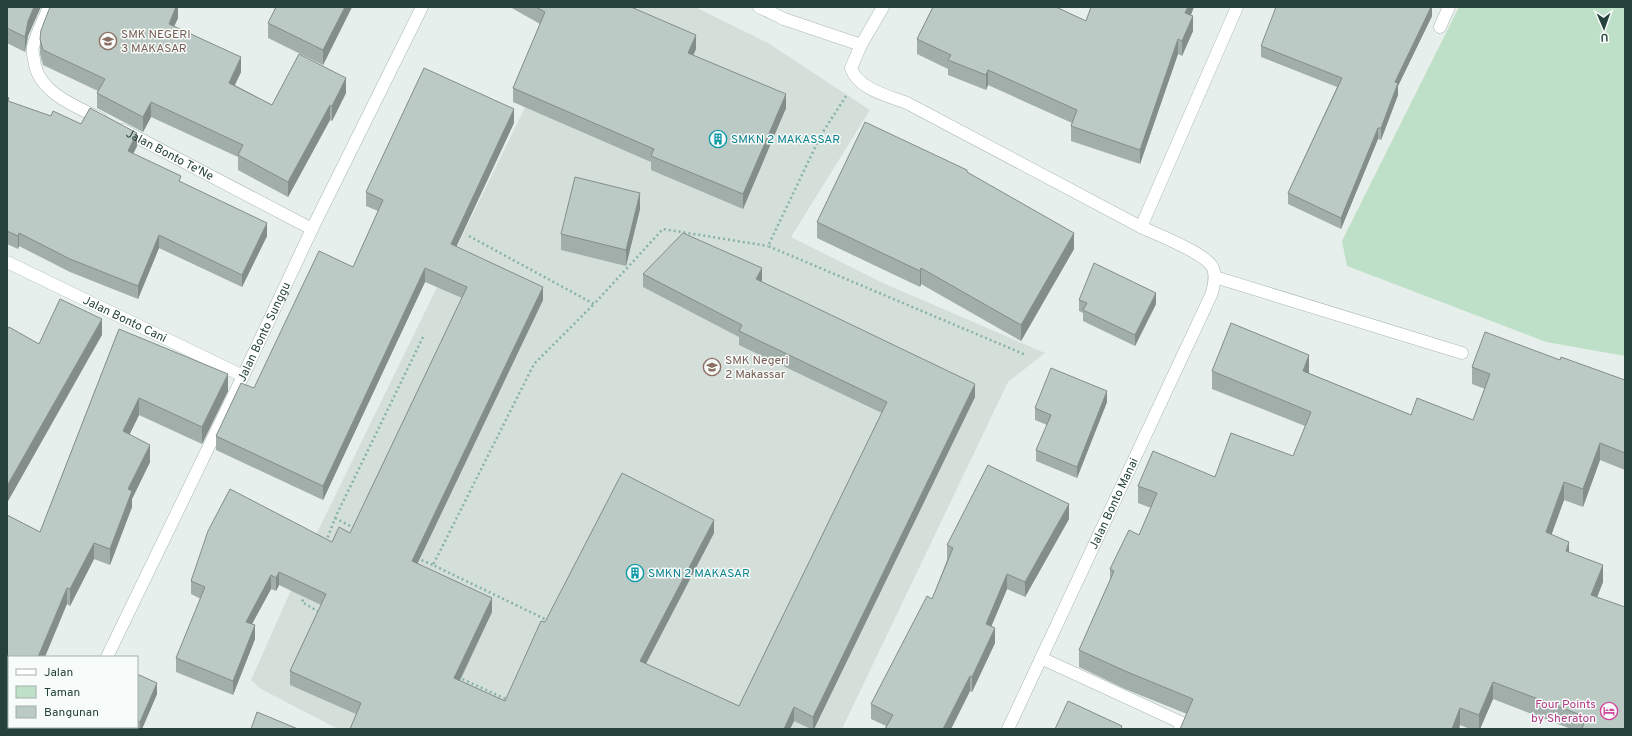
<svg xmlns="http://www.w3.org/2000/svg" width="1632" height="736" font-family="Overpass,sans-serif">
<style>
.built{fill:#d4dfda}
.green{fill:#bfe0c8}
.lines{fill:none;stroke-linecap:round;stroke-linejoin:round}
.minor-casing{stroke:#a8b8b2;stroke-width:13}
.path{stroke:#86b3a5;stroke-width:2.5;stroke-dasharray:2 3;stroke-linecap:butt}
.minor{stroke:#fff;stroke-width:12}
.wall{fill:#a1aea9}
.shaded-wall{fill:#838d89}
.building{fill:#bbcac4;stroke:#838d89}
.labels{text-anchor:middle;stroke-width:3;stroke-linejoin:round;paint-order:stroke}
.education-label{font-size:12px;fill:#785e54;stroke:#f7fbf9;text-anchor:start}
.culture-label{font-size:12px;fill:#0d838f;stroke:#f7fbf9;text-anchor:start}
.street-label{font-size:12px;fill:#24423a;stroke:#f7fbf9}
.hotel-label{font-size:12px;fill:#b23c85;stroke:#f7fbf9;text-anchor:end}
</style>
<rect width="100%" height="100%" fill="#e6efeb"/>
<path class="built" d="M574,7H695L768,43L870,110L791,237L883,283L1045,353L1008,382L842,729H338L261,689L251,680L311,545Z"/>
<path class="green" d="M1459,7H1625V356L1546,342L1347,266L1342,241Z"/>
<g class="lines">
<defs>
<g id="minor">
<path d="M49,7C45,18 35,36 33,47C32,50 33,55 34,59C37,93 76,106 101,119"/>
<path d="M759,7L784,19L861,45"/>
<path d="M883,7L861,45L851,68C858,89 888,96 907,103L1141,227"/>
<path d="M1440,27L1449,7"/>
<path id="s1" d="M123,130L312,229"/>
<path id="s2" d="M7,262L243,376"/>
<path d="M1215,277L1462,353"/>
<path id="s3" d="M107,657L243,376L312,229L422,7"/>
<path d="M1041,658L1182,723L1180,729"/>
<path d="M75,727L79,729"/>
<path id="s4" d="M1008,729L1212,293C1214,284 1216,276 1213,268C1206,253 1156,234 1141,227L1237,7"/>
</g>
</defs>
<use href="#minor" class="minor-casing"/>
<path class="path" d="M846,96L821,135L768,246L1026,355
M469,236L594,304L663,229L768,246
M335,518L354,528
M326,542L335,518L423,337
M417,558L433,565
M305,595L302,602L319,612
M549,621L433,565L534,364L594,304
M458,677L508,700"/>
<use href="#minor" class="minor"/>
</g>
<path class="wall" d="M7,7L28,36L25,52L7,43Z
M178,7V18L174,26L241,72L235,85L272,105L346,93L332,121L330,120L288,197L238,170V157L151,117L143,132L97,108V93L98,91L43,65L40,54V39Z
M276,7H352L323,65L268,38V23Z
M510,7H631L696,49L693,55L786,108L743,209L651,170V162L513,102V88L540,24Z
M932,7H1056L1086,21L1194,7L1191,15L1193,31L1182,56L1178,54L1140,164L1071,141V126L1072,123L988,85L986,90L948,75V69L917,54V39L932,9Z
M1432,7V16L1398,86V95L1381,140L1378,139L1341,229L1288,204V193L1337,87L1261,57V46Z
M7,97L9,102L51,116L81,124L137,146L133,154L181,182L267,236L242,287L159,248L138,299L70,272L19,246L18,249L7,244Z
M514,123L456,247L543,300L417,564L492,612L460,681L505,701L545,622L714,533L646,664L739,706L882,413L739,345V337L643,287V274L762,282L975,397L814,729H811L794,721L790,729H350L356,714L290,685V671L321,605L279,585L276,591L271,589L252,624L255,639L233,695L176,672V658L201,599L191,594V581L332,542L350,533L462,298L425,282L323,500L216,450V436L353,267L378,211L366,206V192Z
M967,172L1074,249L1021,341L921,284L920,287L817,238V222Z
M640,209L626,266L561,250V234Z
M1079,300L1156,304L1135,346L1083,321V313L1079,311Z
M119,329L228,391L202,444L139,415L129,435L150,462L132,499V507L110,565L94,559L70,606L67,604L9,657V719H7V515L40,532Z
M1560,360L1625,380V470L1600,460L1583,507L1564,500L1551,535L1569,552L1603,582L1597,597L1625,729H1571L1493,699L1480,729H1470L1460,725L1459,729H1180L1187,714L1125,689L1079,667V650L1110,580V569L1139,535L1151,508L1138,503V486L1215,477L1293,456L1305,426L1212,389V371L1309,372V373L1411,415L1473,420L1485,389L1472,384V367Z
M1107,402L1077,478L1036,461V450L1047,425L1035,420V408Z
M1069,519L1025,597L1007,589L991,627L995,643L972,692L970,691L951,729H885L886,726L871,719V704L932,599L947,560V545Z
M137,674L157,694L142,729H130L125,727H137Z"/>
<path class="shaded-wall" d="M34,7H41L28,36L25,52V37L28,21Z
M176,7H178V18L169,38V24Z
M345,7H352L323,65V50Z
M1188,7H1194L1185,28V13Z
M1431,7H1432V16L1398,86V95L1381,140V128L1395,82Z
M1193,16V31L1182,56V41Z
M696,35V49L688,67V53Z
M1178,39V54L1140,164V150Z
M241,57V72L229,97V83Z
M988,70V85L986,90V75Z
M346,78V93L332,121V106Z
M786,94V108L743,209V194Z
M151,102V117L143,132V117Z
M330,105V120L288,197V182Z
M514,109V123L451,258V244Z
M1378,128V139L1341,229V218Z
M137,133V146L128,164V151Z
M640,193V209L626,266V250Z
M267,223V236L242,287V275Z
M19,233V246L18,249V236Z
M1074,233V249L1021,341V325Z
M159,235V248L138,299V286Z
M425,268V282L323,500V486Z
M762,268V282L756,293V279Z
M921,268V284L920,287V271Z
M543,287V300L412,575V561Z
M1156,293V304L1135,346V335Z
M102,319V335L7,503V486Z
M1309,355V372L1303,388V371Z
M228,374V391L202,444V427Z
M975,384V397L814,729H813V717Z
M1107,391V402L1077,478V467Z
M139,398V415L123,448V431Z
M1600,443V460L1583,507V489Z
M150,445V462L132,499V507L110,565V549L128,489Z
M1564,482V500L1546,550V532Z
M1069,504V519L1025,597V582Z
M714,520V533L640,675V661Z
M1569,542V559L1566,551Z
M94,543V559L70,606V589Z
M1603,565V582L1591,613V595Z
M279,572V585L276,591V578Z
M1007,574V589L986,639V624Z
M271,575V589L246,635V622Z
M67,588V604L45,657H38Z
M492,598V612L454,692V678Z
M255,625V639L233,695V681Z
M995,628V643L972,692V677Z
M970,676V691L951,729H943Z
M1493,682V699L1480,729H1479V715Z
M157,683V694L142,729H140V722Z
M794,707V721L790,729H784Z
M1460,708V725L1459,729H1452Z"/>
<path class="building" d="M7,7H34L28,21L25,37L7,28Z
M50,7H176L169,24L241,57L229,83L272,105L299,54L346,78L332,106L330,105L288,182L238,155L243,145L151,102L143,117L97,93L105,79L43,50L40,39L41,30Z
M276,7H345L323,50L268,23Z
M536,7H631L696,35L688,53L786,94L743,194L651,156L654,149L513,88L545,12Z
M933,7H1056L1086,21L1091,7H1188L1185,13L1193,16L1182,41L1178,39L1140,150L1071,126L1077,110L988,70L986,75L948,60L951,55L917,39Z
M1276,7H1431L1395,82L1398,83L1381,128H1378L1341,218L1288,193L1342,78L1261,46Z
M424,68L514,109L451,244L543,287L412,561L492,598L454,678L505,701L541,621L545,622L622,473L714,520L640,661L739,706L887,402L739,331L742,325L643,274L683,233L762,268L756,279L975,384L813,717L794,707L784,729H350L361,703L290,671L326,594L279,572L276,578L271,575L246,622L255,625L233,681L176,658L205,587L191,581L208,531L230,489L332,542L339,527L350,533L467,287L425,268L323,486L216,436L241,383L254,388L319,251L353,267L383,200L366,192Z
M7,97L9,98L8,101L51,116L53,111L81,124L90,108L137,133L128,151L181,176L179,181L267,223L242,275L159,235L138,286L70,259L19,233L18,236L7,231Z
M865,122L967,170V172L1074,233L1021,325L921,268L920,271L817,222Z
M575,177L640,193L626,250L561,234Z
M1094,263L1156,293L1135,335L1083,310L1087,303L1079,300Z
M60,299L102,319L7,486V330L9,327L39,344Z
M1231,323L1309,355L1303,371L1411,415L1417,398L1473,420L1490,374L1472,367L1485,332L1560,360L1561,357L1625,380V453L1600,443L1583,489L1564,482L1546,532L1569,542L1566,551L1603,565L1591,595L1625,607V729H1582L1586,717L1493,682L1479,715L1460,708L1452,729H1180L1193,699L1125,671L1079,650L1114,571L1110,569L1129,530L1139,535L1157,493L1138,486L1153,451L1215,477L1231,433L1293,456L1311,412L1212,371Z
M119,329L228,374L202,427L139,398L123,431L150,445L128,489L132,491L110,549L94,543L70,589L67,588L38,657H9V703L7,702V515L40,532Z
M1051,368L1107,391L1077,467L1036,450L1051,415L1035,408Z
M988,465L1069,504L1025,582L1007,574L986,624L995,628L972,677L970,676L943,729H885L893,715L871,704L927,596L932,599L953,548L947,545Z
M137,674L157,683L140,722L137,721Z
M1068,701L1122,726L1121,729H1055Z
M257,712L298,729H251Z"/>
<defs>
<symbol id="school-ring" viewBox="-11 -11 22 22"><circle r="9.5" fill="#f7fbf9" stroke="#8d6e63" stroke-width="1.5"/><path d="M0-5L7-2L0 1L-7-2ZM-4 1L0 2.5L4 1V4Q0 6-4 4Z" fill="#8d6e63"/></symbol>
<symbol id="building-ring" viewBox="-11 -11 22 22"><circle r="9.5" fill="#f7fbf9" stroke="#0f9aa8" stroke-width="1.5"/><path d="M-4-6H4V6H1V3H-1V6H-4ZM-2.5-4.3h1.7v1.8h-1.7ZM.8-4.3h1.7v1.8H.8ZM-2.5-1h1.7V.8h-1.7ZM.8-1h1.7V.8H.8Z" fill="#0f9aa8"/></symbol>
<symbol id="hotel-ring" viewBox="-11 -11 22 22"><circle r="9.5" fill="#f7fbf9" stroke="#d1479c" stroke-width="1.5"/><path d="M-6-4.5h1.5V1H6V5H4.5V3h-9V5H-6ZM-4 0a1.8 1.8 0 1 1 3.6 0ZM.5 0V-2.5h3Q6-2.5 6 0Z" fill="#d1479c"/></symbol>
</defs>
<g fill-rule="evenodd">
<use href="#school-ring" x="98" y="31" width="20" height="20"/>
<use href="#building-ring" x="708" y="129" width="20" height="20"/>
<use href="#school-ring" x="702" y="357" width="20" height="20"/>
<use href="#building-ring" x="625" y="563" width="20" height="20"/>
<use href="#hotel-ring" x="1599" y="701" width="20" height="20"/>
</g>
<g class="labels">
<g class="education-label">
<text x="121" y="38">SMK NEGERI<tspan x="121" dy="14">3 MAKASAR</tspan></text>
<text x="725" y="364">SMK Negeri<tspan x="725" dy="14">2 Makassar</tspan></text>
</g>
<g class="culture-label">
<text x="731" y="143">SMKN 2 MAKASSAR</text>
<text x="648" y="577">SMKN 2 MAKASAR</text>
</g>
<g class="street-label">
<text dy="4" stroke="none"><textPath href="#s1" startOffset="53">Jalan Bonto Te'Ne</textPath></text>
<text dy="4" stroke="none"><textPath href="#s2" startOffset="131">Jalan Bonto Cani</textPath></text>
<text dy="4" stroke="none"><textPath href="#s3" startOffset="361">Jalan Bonto Sunggu</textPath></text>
<text dy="4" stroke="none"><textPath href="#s4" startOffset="249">Jalan Bonto Manai</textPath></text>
</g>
<g class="hotel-label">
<text x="1596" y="708">Four Points<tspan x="1596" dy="14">by Sheraton</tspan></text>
</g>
</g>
<rect width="1632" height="736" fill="none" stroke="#24423a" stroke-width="16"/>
<rect x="8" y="656" width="130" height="72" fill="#f7fbf9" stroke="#a3b1ad"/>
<rect x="16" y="669" width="20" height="6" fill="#ffffff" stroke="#a3b1ad"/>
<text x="44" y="676" font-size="12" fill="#24423a">Jalan</text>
<rect x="16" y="686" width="20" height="12" fill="#bfe0c8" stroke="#a3b1ad"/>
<text x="44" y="696" font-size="12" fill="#24423a">Taman</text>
<rect x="16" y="706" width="20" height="12" fill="#bbcac4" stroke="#a3b1ad"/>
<text x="44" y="716" font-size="12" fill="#24423a">Bangunan</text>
<g transform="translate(1604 28) rotate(178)" stroke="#f7fbf9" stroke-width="3" paint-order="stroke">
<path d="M0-3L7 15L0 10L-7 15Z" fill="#24423a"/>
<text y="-6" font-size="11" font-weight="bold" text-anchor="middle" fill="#24423a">U</text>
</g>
</svg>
